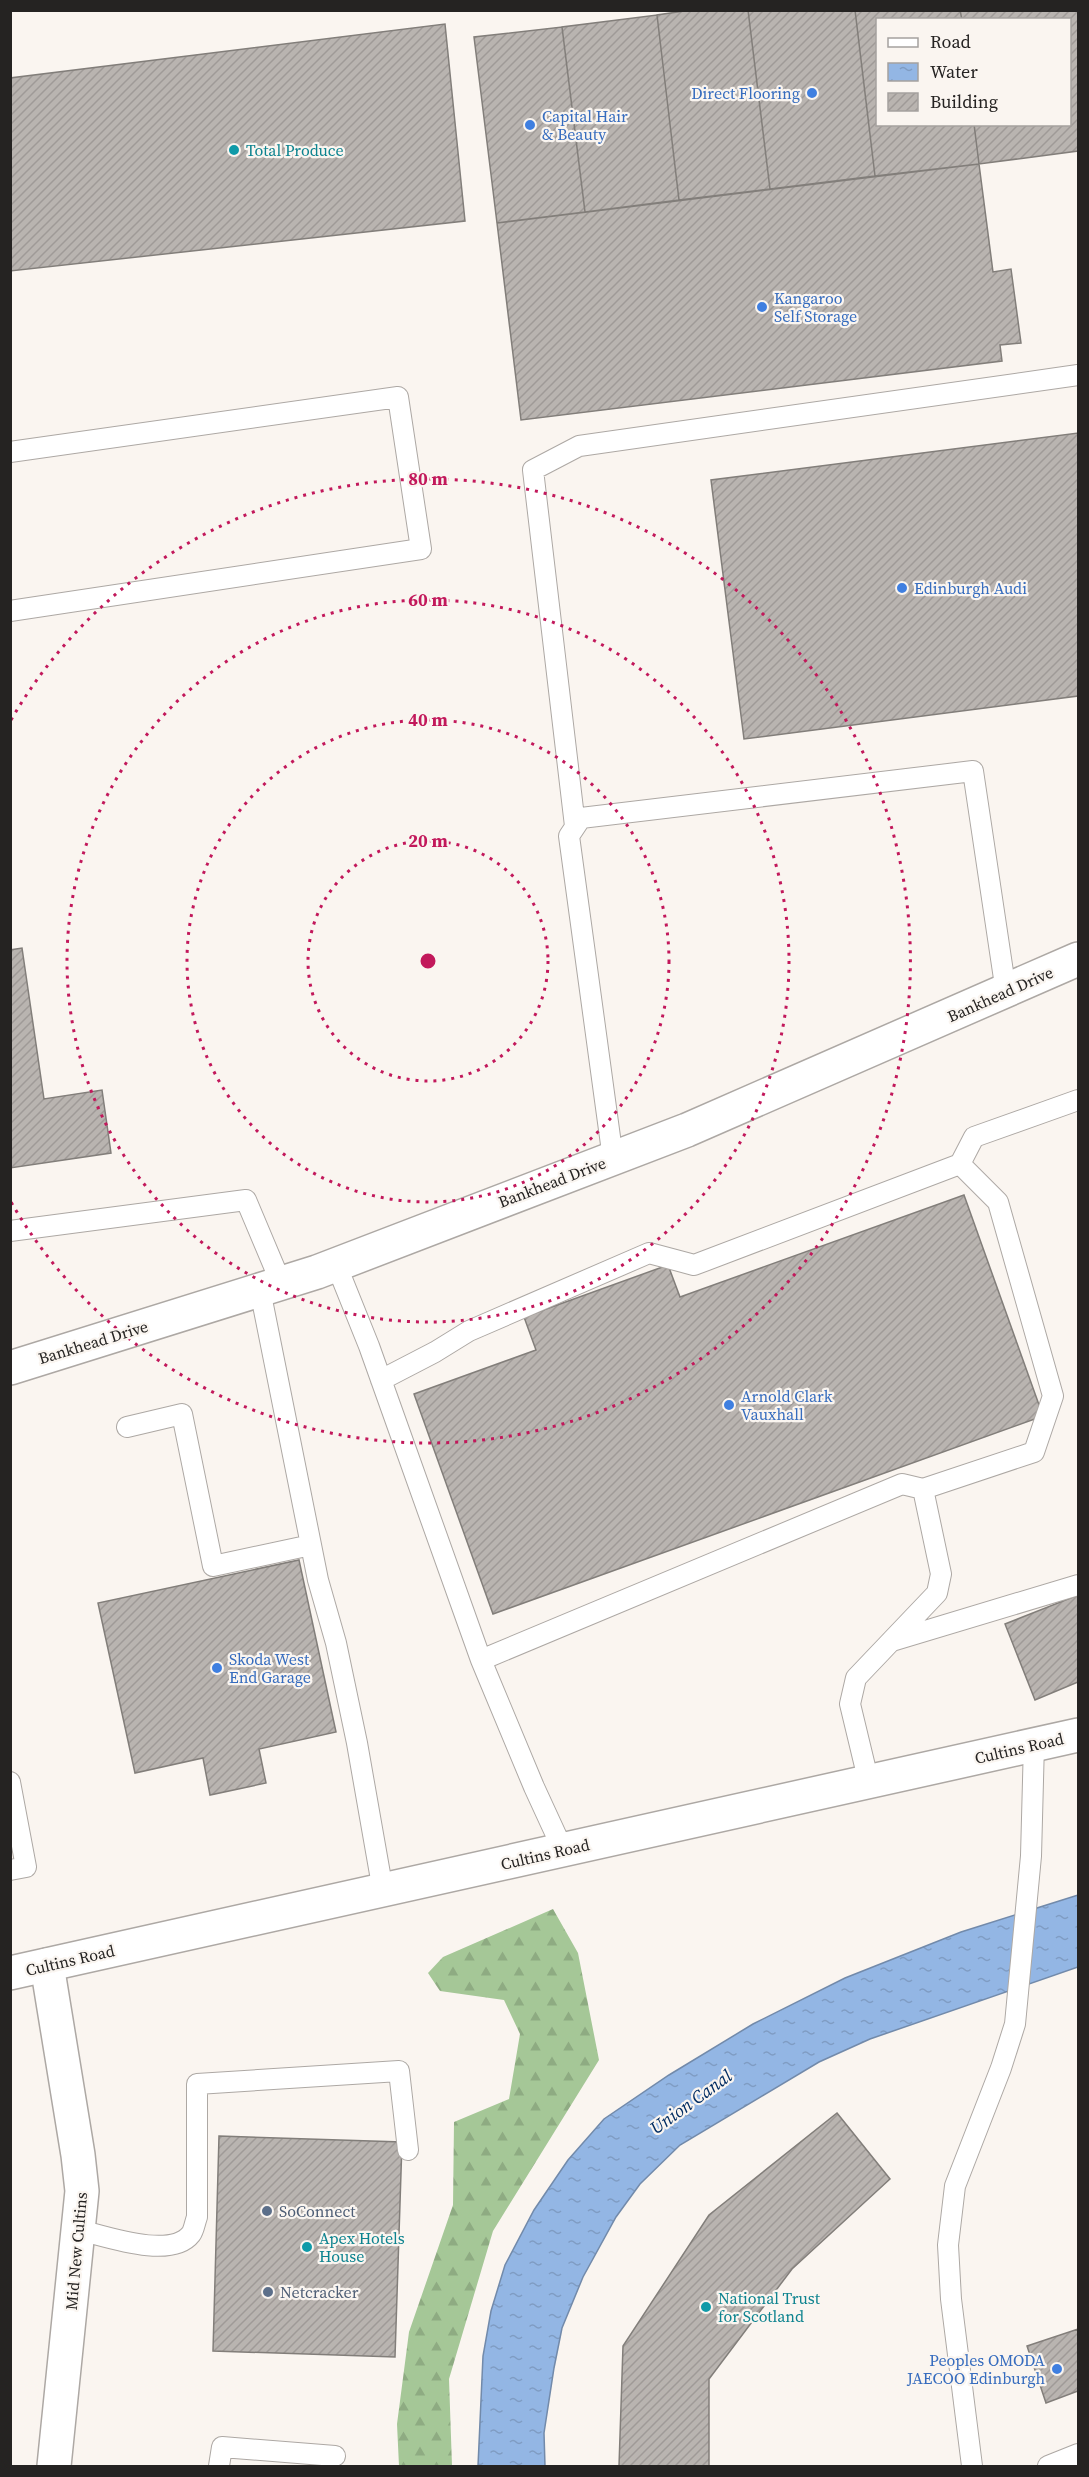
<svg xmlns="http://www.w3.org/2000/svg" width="1089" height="2477" font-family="'Source Serif 4',serif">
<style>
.forest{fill:url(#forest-firs)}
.water{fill:url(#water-ripples);stroke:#728aaa;stroke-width:1.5}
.building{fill:url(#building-hatch);stroke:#827e7a;stroke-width:1.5}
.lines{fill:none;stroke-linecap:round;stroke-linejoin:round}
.service-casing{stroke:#ada8a4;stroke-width:22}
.minor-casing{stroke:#ada8a4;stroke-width:36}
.tertiary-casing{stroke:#ada8a4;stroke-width:36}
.service{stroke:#fff;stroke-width:20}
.minor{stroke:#fff;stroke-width:33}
.tertiary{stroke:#fff;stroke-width:33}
.ring{fill:none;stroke:#c2185b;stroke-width:3;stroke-dasharray:3 6}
.shop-dot{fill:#3f7fe0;stroke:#faf5f0;stroke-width:2}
.culture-dot{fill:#0f9aa8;stroke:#faf5f0;stroke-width:2}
.service-dot{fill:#5c6f8a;stroke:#faf5f0;stroke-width:2}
.labels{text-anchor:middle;stroke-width:4.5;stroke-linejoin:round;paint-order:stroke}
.shop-label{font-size:16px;fill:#366cbe;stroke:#faf5f0;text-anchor:start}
.culture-label{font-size:16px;fill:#0d838f;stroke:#faf5f0;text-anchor:start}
.street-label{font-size:16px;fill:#252322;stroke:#faf5f0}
.service-label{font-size:16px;fill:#4e5e75;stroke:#faf5f0;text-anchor:start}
.water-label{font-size:18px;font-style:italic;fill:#002c62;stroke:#faf5f0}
.centre{fill:#c2185b;stroke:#faf5f0;stroke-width:3}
.ring-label{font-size:18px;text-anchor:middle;font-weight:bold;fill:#c2185b;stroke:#faf5f0;stroke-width:4.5;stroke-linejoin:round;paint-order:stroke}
</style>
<defs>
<pattern id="forest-firs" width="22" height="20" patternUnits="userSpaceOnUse" patternTransform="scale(1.5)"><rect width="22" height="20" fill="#a5c797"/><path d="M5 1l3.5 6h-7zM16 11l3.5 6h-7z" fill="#8eab82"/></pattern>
<pattern id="water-ripples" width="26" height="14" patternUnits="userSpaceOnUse" patternTransform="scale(1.5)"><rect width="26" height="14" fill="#93b6e4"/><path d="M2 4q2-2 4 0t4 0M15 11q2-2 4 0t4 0" fill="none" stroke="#7f9cc3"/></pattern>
<pattern id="building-hatch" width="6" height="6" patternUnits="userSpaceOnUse" patternTransform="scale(1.5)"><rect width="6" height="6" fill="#b9b4b0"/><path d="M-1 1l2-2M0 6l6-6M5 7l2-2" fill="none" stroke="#9f9a97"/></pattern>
</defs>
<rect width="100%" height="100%" fill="#faf5f0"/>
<path class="forest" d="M553,1909L578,1953L599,2060L493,2231L449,2379L452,2466H399L397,2424L409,2332L453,2205L454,2122L509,2099L520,2034L504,2000L440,1991L428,1973L443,1957Z"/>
<path class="water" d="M1078,1895V1967L870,2039L819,2062L680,2145L640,2184L616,2217L583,2277L562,2328L554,2368L544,2433L545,2466H478L483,2356L491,2311L505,2265L534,2210L568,2160L604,2119L669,2075L753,2024L845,1978L961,1932Z"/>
<path class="building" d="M691,10H748L770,189L679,200L657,15Z
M748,10H855L875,176L770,189Z
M855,10H960L962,20H878V124H974L979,164L875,176Z
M960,10H1078V151L979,164L974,124H1070V20H962Z
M657,15L679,200L585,212L562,27Z
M445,24L465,221L10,271V78Z
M562,27L585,212L497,223L474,37Z
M979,164L993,272L1011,269L1021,343L1000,345L1002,361L521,420L497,223Z
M1078,433V696L744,739L711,480Z
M22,948L44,1099L102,1090L111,1153L10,1168V950Z
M964,1195L1043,1416L493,1614L414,1394L536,1350L524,1317L668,1265L680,1297Z
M299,1560L336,1732L259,1749L266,1783L210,1795L203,1758L135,1773L98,1603Z
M1078,1595V1682L1035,1700L1005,1624Z
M837,2113L890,2179L792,2269L709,2379V2466H619L623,2346L709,2215Z
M219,2136L402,2142L395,2357L213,2351Z
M1078,2329V2391L1046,2403L1027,2346Z"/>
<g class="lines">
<defs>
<path id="service" d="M10,452L398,397L421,549L10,611
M575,826L533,470L579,446L1078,375
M613,1159L569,836L581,818L973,771L1006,992
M10,1231L246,1200L281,1283
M336,1264L369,1346L481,1660L534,1787L563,1850
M260,1290L318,1580L336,1643L357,1743L383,1891
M381,1380L435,1352L469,1331L649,1253L694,1265L960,1164
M127,1427L182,1414L213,1566L311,1545
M923,1489L1034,1452L1053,1396L998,1202L960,1164L974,1137L1078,1100
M892,1641L1078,1585
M481,1660L902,1484L923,1489L941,1574L937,1593L856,1678L850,1704L869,1783
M10,1782L26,1867L10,1870
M79,2230C105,2236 171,2260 191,2234C194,2230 195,2222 197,2217V2084L399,2071L408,2150
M219,2466L222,2447L335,2456
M972,2466L951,2299L948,2245L955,2186L1001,2068L1015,2024L1031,1856L1034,1743
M1048,2466L1078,2454"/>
<path id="minor" d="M10,1368L317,1272L687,1130L1078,959
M47,1965L78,2155L82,2191L54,2466"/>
<path id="tertiary" d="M10,1973L1078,1735"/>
</defs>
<use href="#service" class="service-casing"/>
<use href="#minor" class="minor-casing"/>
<use href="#tertiary" class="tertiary-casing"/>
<use href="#service" class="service"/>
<use href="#minor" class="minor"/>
<use href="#tertiary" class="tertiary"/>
</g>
<g class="ring">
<circle cx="428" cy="961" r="120"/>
<circle cx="428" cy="961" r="241"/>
<circle cx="428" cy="961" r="361"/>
<path d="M11 720A482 482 0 1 1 11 1202"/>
</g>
<g class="shop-dot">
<circle cx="812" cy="93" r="6"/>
<circle cx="530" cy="125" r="6"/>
<circle cx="762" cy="307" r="6"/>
<circle cx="902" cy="588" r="6"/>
<circle cx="729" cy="1405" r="6"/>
<circle cx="217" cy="1668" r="6"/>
<circle cx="1057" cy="2369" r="6"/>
</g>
<g class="culture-dot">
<circle cx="234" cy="150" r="6"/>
<circle cx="307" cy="2247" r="6"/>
<circle cx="706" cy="2307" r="6"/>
</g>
<g class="service-dot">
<circle cx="267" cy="2211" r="6"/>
<circle cx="268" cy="2292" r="6"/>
</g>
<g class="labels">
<g class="shop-label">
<text x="800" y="99" text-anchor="end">Direct Flooring</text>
<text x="542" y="122">Capital Hair<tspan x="542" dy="18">&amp; Beauty</tspan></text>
<text x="774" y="304">Kangaroo<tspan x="774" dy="18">Self Storage</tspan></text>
<text x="914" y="594">Edinburgh Audi</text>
<text x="741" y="1402">Arnold Clark<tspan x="741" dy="18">Vauxhall</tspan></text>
<text x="229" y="1665">Skoda West<tspan x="229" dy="18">End Garage</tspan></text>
<text x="1045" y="2366" text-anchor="end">Peoples OMODA<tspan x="1045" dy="18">JAECOO Edinburgh</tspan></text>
</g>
<g class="culture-label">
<text x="246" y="156">Total Produce</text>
<text x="319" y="2244">Apex Hotels<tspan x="319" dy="18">House</tspan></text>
<text x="718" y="2304">National Trust<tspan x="718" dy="18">for Scotland</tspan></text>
</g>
<g class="street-label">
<text transform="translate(1000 994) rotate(-24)" y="6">Bankhead Drive</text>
<text transform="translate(552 1182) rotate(-21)" y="6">Bankhead Drive</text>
<text transform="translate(93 1342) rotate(-17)" y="6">Bankhead Drive</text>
<text transform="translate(1019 1748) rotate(-13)" y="6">Cultins Road</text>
<text transform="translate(545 1854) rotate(-13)" y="6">Cultins Road</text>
<text transform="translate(70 1960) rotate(-13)" y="6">Cultins Road</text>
<text transform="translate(76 2251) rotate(-85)" y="6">Mid New Cultins</text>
</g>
<g class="service-label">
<text x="279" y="2217">SoConnect</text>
<text x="280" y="2298">Netcracker</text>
</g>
<g class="water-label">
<text transform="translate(691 2102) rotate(-36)" y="6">Union Canal</text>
</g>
</g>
<circle cx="428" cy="961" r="9" class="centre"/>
<g class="ring-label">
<text x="428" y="485">80 m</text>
<text x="428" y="606">60 m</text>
<text x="428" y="726">40 m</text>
<text x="428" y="847">20 m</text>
</g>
<rect width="1089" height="2477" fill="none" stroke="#252322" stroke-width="24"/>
<rect x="876" y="18" width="195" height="108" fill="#faf5f0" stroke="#a5a19e" stroke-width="1.5"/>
<rect x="888" y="38" width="30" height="9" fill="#ffffff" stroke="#a5a19e" stroke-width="1.5"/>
<text x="930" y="48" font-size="18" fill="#252322">Road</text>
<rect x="888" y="63" width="30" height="18" fill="url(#water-ripples)" stroke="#a5a19e" stroke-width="1.5"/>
<text x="930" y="78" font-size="18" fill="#252322">Water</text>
<rect x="888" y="93" width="30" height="18" fill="url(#building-hatch)" stroke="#a5a19e" stroke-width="1.5"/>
<text x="930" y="108" font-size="18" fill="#252322">Building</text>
</svg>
